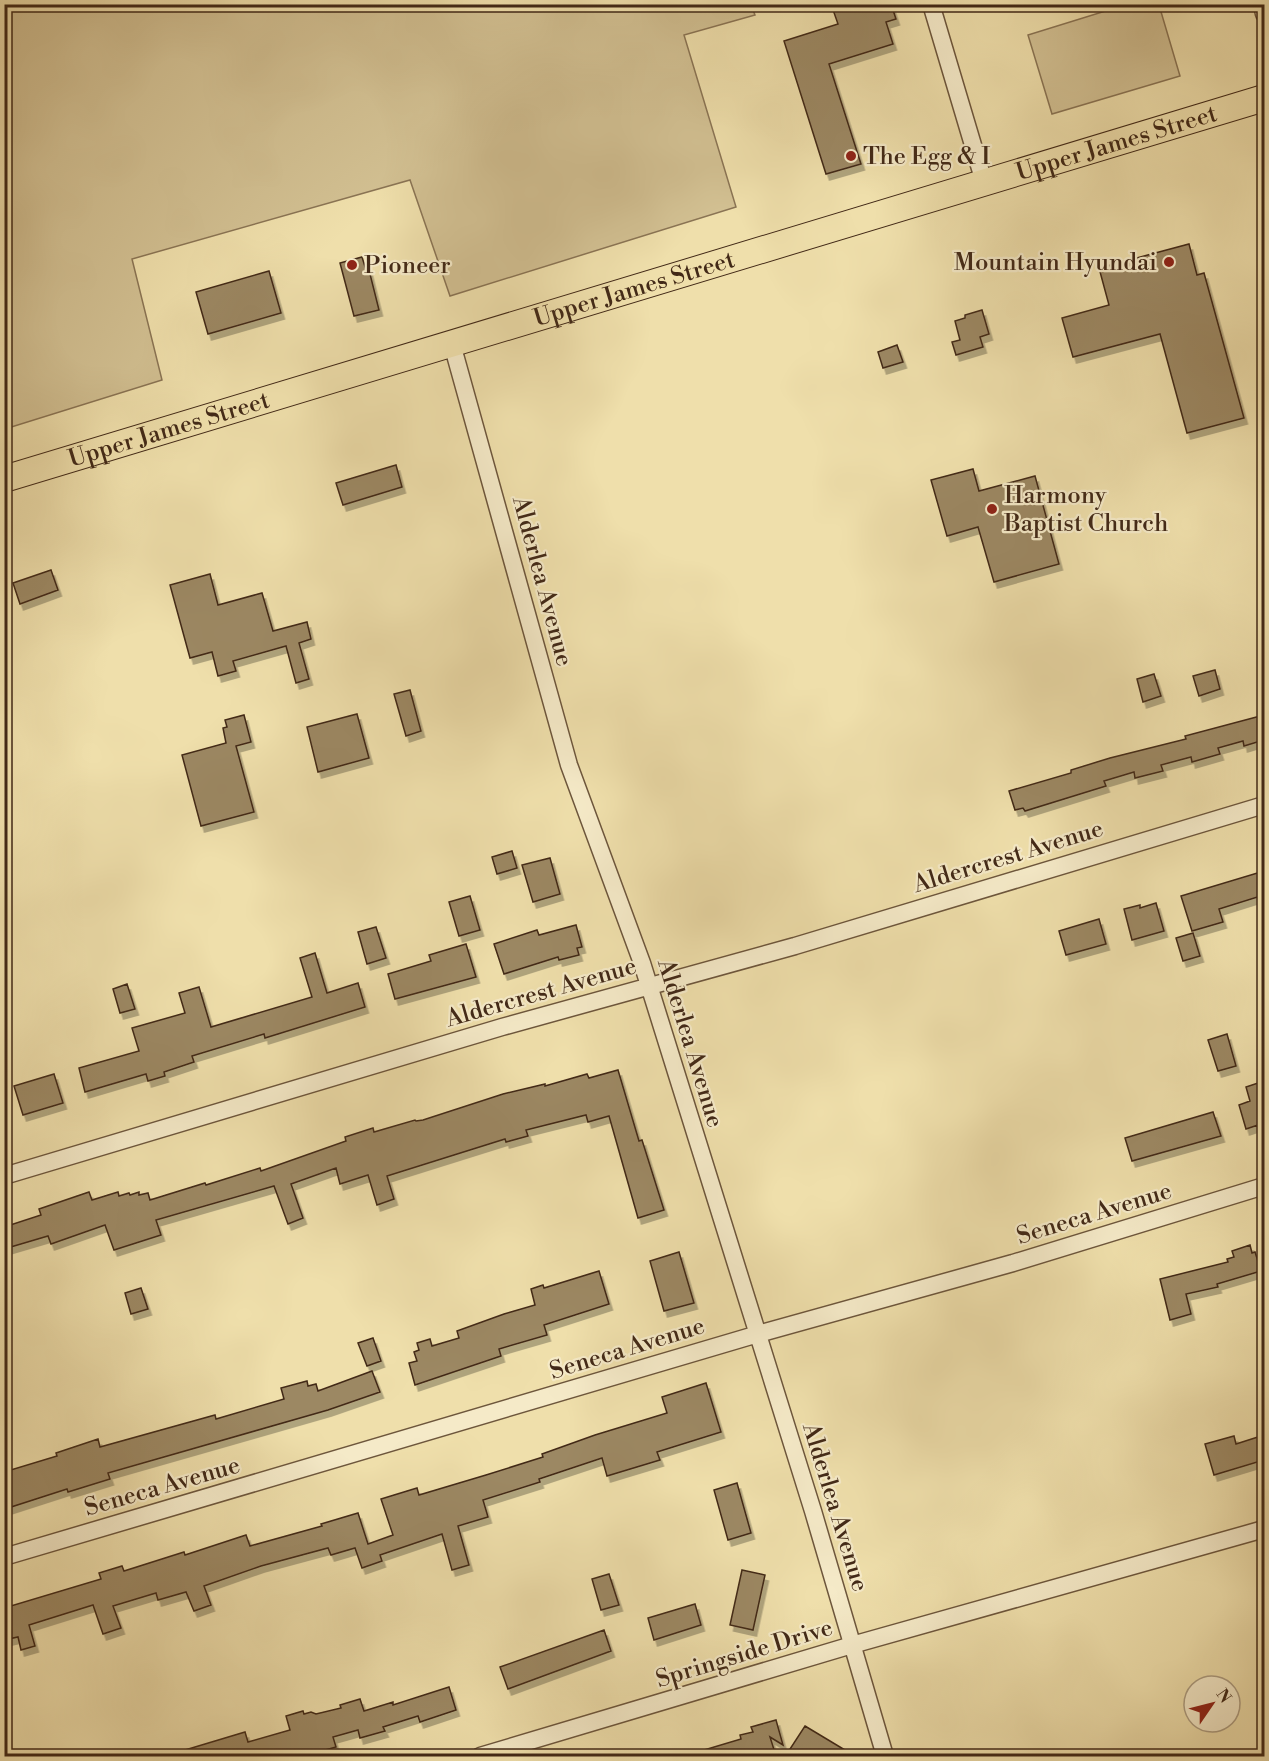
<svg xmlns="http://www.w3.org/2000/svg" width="1269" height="1761" font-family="'Libre Bodoni',serif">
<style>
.green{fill:#d2c092;stroke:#8a7454;stroke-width:1.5}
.building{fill:#9c8864;stroke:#422917;stroke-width:1.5;filter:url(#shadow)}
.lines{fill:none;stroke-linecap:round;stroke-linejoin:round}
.street-casing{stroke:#6d563c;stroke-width:19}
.primary-casing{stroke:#422917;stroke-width:28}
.street{stroke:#f5eac8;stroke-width:16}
.primary{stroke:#efdfab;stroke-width:26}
.poi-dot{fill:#8f2418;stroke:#f5eac8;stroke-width:2}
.labels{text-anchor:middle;stroke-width:4.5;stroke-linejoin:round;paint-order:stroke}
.street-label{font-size:24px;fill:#422917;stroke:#f5eac8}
.poi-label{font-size:24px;fill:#422917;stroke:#f5eac8;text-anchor:start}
</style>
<defs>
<filter id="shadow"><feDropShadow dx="3.5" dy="6" stdDeviation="0" flood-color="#0004"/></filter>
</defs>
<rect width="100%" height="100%" fill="#efdfab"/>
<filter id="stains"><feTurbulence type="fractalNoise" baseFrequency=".00333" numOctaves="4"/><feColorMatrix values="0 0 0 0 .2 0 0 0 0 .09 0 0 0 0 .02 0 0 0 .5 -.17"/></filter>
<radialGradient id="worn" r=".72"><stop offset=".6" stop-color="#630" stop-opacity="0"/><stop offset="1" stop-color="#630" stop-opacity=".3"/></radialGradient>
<path class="green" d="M5,4L751,5L755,15L684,35L736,207L450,296L410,180L132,259L162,380L5,429Z
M1128,4L1159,5L1180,76L1052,114L1028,35Z"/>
<path class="building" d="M831,4H891L896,19L886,22L893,44L829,64L861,164L826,174L784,41L838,24Z
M1189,244L1197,275L1204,273L1244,418L1187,433L1160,334L1073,357L1062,318L1109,305L1099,268Z
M362,257L366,270H369L379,310L354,316L340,263Z
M269,271L281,313L208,334L196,292Z
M982,310L989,334L980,337L983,347L956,355L952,342L960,340L955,321L965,318V315Z
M897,345L903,362L883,368L878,352Z
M396,465L402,487L343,505L336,483Z
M973,469L979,491L1035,476L1059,564L994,582L978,527L947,536L931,480Z
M51,570L58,590L20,604L13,583Z
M210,574L218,605L262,593L273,631L307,622L311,639L299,643L309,679L296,683L286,646L233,661L236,671L218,676L212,652L190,658L170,585Z
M1215,670L1220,689L1199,696L1193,676Z
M1154,674L1161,696L1143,702L1137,679Z
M410,690L421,731L406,736L394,694Z
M357,714L369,758L318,772L307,727Z
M244,715L251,742L236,746L254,812L201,826L182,755L226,743L223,728L227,727L225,720Z
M1264,715V740L1244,746L1243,741L1218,748L1220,754L1192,762L1191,757L1161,765L1163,771L1135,778L1134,772L1104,781L1106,786L1025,811L1023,808L1015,810L1009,791L1071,773V770L1110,758L1186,739L1185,736Z
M512,851L517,868L497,874L492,857Z
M550,858L560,894L533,902L522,865Z
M1264,871V895L1219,909L1223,922L1192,931L1181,896Z
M470,896L480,930L459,936L449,902Z
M1156,903L1164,931L1132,940L1124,909L1140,905V908Z
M1099,919L1106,944L1066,955L1059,931Z
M576,925L582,947L577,948L579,955L559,960L558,957L504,974L494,944L537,930L539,935Z
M376,927L386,958L367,964L358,932Z
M1193,933L1200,956L1183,961L1176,938Z
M466,944L476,977L395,999L388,974L431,961L429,955Z
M315,953L327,993L358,983L365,1007L265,1038L264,1034L192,1056L194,1062L164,1072L165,1076L148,1081L146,1074L85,1092L79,1068L139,1051L132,1028L185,1013L179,993L199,987L211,1027L312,997L300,958Z
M127,984L135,1009L120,1013L113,989Z
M1227,1034L1236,1066L1218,1071L1208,1040Z
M618,1070L639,1141L642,1140L664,1210L638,1218L609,1116L588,1122L586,1115L526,1130L528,1136L506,1142L505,1139L387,1176L394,1199L377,1205L368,1175L340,1184L336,1168L291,1184L303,1218L288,1224L274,1186L156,1220L161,1235L114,1250L105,1225L51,1244L48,1236L4,1249V1227L41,1215L39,1209L89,1192L92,1200L118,1192L119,1196L129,1193L130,1195L139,1192V1195L148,1193L150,1200L205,1183L206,1185L260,1168L261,1171L346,1141L345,1137L373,1128L374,1132L415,1120L416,1121L423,1120L503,1094L545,1084V1086L587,1074L589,1078Z
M54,1074L63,1103L23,1115L14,1086Z
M1264,1081V1136L1261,1137L1258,1125L1246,1129L1239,1105L1250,1101L1246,1087Z
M1213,1112L1221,1136L1132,1161L1125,1138Z
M1250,1245L1252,1253L1255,1252L1261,1271L1217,1284L1218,1287L1186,1294L1191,1314L1170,1320L1160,1279L1228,1262L1227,1259L1234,1257L1232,1251Z
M679,1252L694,1303L664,1311L650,1261Z
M599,1271L609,1304L544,1325L547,1335L499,1349L501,1356L415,1385L409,1363L417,1361L414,1352L419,1350L417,1343L430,1339L432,1346L459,1338L457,1331L504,1314L535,1305L531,1289L543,1285L544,1288Z
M141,1288L148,1309L131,1314L125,1293Z
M373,1338L381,1361L367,1366L358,1343Z
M372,1371L380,1392L328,1410L108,1473L110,1479L68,1492L67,1489L8,1508L4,1498V1472L57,1456L56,1453L98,1439L100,1447L215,1415L216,1419L284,1399L281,1388L307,1381L308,1386L316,1384L318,1391Z
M706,1383L721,1432L657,1452L660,1460L607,1476L602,1458L539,1479L540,1482L483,1500L488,1517L458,1526L469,1565L452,1570L442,1534L380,1555L382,1561L362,1568L355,1548L331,1555L328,1548L261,1566L204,1586L211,1605L194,1611L186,1592L158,1600L156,1593L113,1606L121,1628L103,1634L93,1605L29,1625L35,1646L21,1650L18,1637L4,1640V1608L101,1579L99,1573L122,1566L124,1571L184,1552L185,1555L246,1535L250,1546L322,1526L321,1524L358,1513L368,1544L393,1535L381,1499L417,1488L419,1495L486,1475L543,1457L542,1454L595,1435L667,1413L662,1397Z
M1234,1436L1236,1444L1261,1436L1264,1448V1460L1214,1475L1205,1444Z
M737,1483L751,1533L728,1540L714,1490Z
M742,1570L765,1575L753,1630L730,1625Z
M609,1574L619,1605L601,1610L592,1579Z
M695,1604L701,1625L654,1640L648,1618Z
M604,1630L611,1651L508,1689L500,1667Z
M449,1687L456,1710L420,1722L418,1716L383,1727L385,1731L360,1738L358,1730L333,1737L336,1747L304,1756H176L175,1753L245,1732L248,1742L290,1730L286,1716L303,1711L304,1714L311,1712L316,1714L341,1708L340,1705L360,1699L364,1711L393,1702V1705Z
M776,1720L783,1745L770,1737L776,1756H695L694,1753L741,1739L740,1735L753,1732L751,1727Z
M805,1726L855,1756H801L790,1749Z"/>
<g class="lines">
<defs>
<path id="street" d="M931,4L984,182
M1262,4L1264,14
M452,344L569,765L642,963L813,1511L885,1756
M4,1176L502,1027L795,946L1264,805
M4,1557L758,1334L1013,1263L1264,1186
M480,1756L852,1645L1264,1529"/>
<g id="primary">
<path id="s1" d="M4,479L1264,98"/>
</g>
</defs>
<use href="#street" class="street-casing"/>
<use href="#primary" class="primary-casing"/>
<use href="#street" class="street"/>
<use href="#primary" class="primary"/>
</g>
<g class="poi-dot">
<circle cx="851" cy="156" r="6"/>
<circle cx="1169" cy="262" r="6"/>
<circle cx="352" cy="265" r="6"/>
<circle cx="992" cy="509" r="6"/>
</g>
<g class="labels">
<g class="street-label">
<text dy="8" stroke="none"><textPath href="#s1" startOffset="1162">Upper James Street</textPath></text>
<text dy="8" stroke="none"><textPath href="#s1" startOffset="658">Upper James Street</textPath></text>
<text dy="8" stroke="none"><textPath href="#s1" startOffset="172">Upper James Street</textPath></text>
<text transform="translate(543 581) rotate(75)" y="8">Alderlea Avenue</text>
<text transform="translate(1008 856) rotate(-17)" y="8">Aldercrest Avenue</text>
<text transform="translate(541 992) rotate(-16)" y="8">Aldercrest Avenue</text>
<text transform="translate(691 1043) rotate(73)" y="8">Alderlea Avenue</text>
<text transform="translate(1094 1213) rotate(-17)" y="8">Seneca Avenue</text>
<text transform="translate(627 1348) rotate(-17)" y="8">Seneca Avenue</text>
<text transform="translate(162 1486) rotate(-16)" y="8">Seneca Avenue</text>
<text transform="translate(836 1507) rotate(73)" y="8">Alderlea Avenue</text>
<text transform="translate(744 1653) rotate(-17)" y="8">Springside Drive</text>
</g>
<g class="poi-label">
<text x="863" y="164">The Egg &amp; I</text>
<text x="1157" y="270" text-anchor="end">Mountain Hyundai</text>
<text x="364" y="273">Pioneer</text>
<text x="1004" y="503">Harmony<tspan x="1004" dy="28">Baptist Church</tspan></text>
</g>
</g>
<rect width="1269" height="1761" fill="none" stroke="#efdfab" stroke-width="24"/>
<rect x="6" y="6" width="1257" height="1749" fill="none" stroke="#422917" stroke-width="3"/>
<rect x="12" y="12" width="1245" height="1737" fill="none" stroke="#422917" stroke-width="1.5"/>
<g transform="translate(1212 1704) rotate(55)"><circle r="28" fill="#f5eac8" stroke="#ad9d81" stroke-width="1.5"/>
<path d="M0-4.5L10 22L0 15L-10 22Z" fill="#8f2418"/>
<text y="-9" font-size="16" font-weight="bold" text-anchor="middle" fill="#422917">N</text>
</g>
<rect width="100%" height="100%" filter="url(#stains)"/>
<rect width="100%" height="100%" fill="url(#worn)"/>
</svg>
